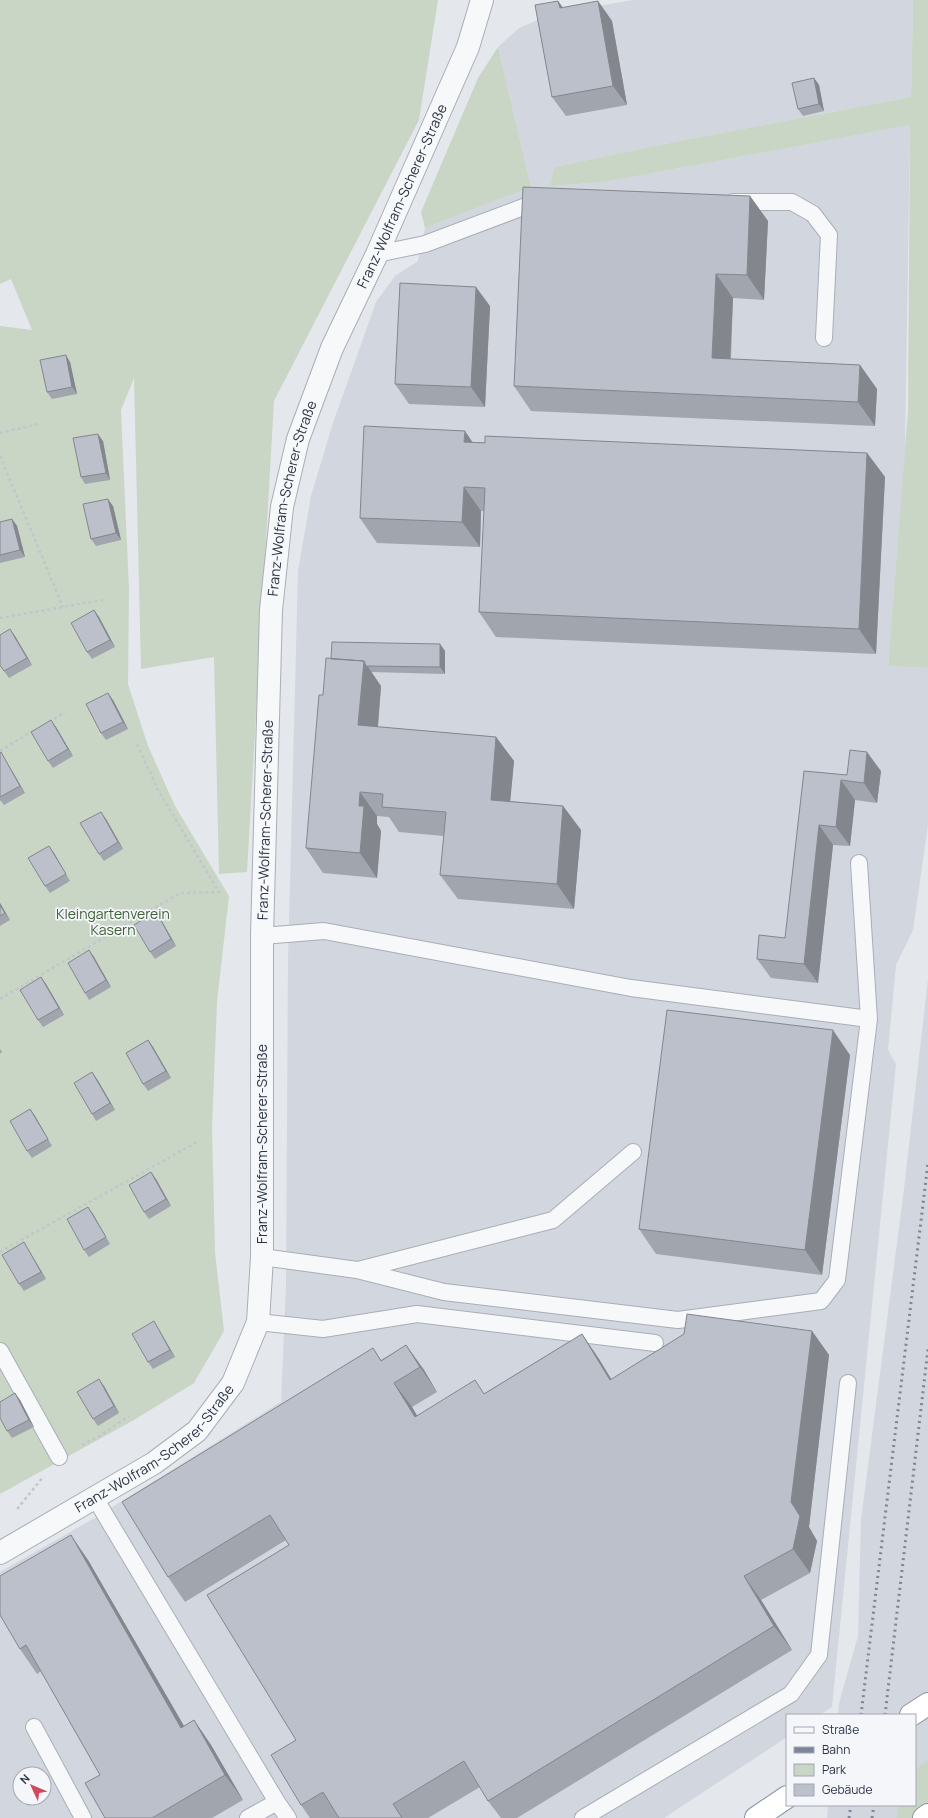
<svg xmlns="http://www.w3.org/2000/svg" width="928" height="1818" font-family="Manrope,sans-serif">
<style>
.built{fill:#d2d6de;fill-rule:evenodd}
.green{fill:#c9d6c5}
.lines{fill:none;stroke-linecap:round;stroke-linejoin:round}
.service-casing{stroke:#a9aeb7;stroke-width:18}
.minor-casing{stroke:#a9aeb7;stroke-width:24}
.motorway-casing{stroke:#8b94a3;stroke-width:24}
.path{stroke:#c2c5cb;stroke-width:2.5;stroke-dasharray:3 3;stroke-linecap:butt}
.service{stroke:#f7f8fa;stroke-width:16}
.minor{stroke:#f7f8fa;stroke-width:22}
.motorway{stroke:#fff;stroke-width:22}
.rail{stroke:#7d8696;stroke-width:3;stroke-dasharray:2 4;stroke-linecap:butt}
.wall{fill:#a1a5ae}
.shaded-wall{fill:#83868d}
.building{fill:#bbc0ca;stroke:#83868d}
.labels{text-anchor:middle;stroke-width:3.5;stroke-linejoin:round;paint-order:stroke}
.street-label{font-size:14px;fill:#2b3445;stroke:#f4f6f9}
.park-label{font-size:14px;fill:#3f6138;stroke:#f4f6f9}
</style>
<rect width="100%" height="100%" fill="#e4e7ec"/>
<path class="built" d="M633,0H913L911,97L674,142L554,167L550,186L605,182L910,125L905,453L888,666L928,668V825L913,930L896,965L888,1050L896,1064L832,1707L820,1715H787V1737L664,1818H0V1572L93,1519L281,1402L286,1287L288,961L298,571L311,496L332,426L376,302L395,276L418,261L425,228L531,187L498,47L519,28L552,14ZM20,1774H44V1798H20Z
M928,979V1760L915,1769V1715H838L839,1703L858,1636L861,1520L904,1189Z
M828,1805H898L896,1818H827Z"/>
<path class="green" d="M0,0H438L419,120L274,401L247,872L219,874L214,657L141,669L134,378L121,410L129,590L128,684L148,746L175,806L229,896L217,1002L212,1128L215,1252L224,1331L194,1383L134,1420L0,1494V326L32,330L11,279L0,284Z
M913,0H928V668L888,666L908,411L910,125L605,182L550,186L554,167L674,142L911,97Z
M498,47L531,187L425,228L421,212L478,78Z
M928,1760V1818H896L898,1805H915V1769Z"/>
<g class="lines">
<defs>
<path id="service" d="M733,202H792L813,214L829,235L824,338
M377,254L425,244L542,200
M262,936L324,931L631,988L869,1019
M262,1257L357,1270L444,1292L678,1320L821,1301L837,1280L869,1019L859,863
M358,1270L553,1220L633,1152
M258,1322L323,1329L417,1314L655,1343
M0,1351L59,1457
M95,1498L277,1802L288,1818
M34,1727L83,1818
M248,1818L277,1802
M583,1818L791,1694L819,1655L848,1383"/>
<g id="minor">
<path id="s1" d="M0,1553L154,1463L197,1431L233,1383L258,1322L262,1257V936L271,610L282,507L298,439L332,348L377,254L468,47L482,0"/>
</g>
<path id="motorway" d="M911,1715L928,1704
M756,1818L787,1797
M924,1818L928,1815"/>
</defs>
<use href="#service" class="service-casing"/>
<use href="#minor" class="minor-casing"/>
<use href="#motorway" class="motorway-casing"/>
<path class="path" d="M0,433L38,424
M0,456L63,607
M0,618L103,600
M49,722L65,712
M0,751L34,730
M0,999L180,893L219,892L158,790L136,742
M0,1252L199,1141
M82,1445L100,1436L129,1416
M19,1509L18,1508L43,1477"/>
<use href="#service" class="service"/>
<use href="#minor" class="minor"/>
<use href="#motorway" class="motorway"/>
<path class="rail" d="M861,1715L928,1163
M885,1715L928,1349
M849,1818L851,1805
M872,1818L874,1805"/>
</g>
<path class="wall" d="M558,1L563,8L598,1L612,21L627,105L566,116L552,97Z
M814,78L819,85L824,111L803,116L798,109Z
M750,196L768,221L764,300L733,298L731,359L860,365L877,389L875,426L531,411L514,386Z
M490,306L485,407L409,404L395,384Z
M70,362L77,394L52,399L47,392Z
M103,441L110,480L85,484L81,477Z
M473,442L867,453L885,477L876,654L496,637L479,612L484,511H481L480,547L377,543L360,518Z
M113,506L121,540L96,546L91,539Z
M12,519L17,526L25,557L0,563V522Z
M94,610L99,617L115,647L92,659L87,652Z
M15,636L32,665L9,678L4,671Z
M440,644L445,651V674L371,672L381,686L378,727L496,737L514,761L510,801L563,806L581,830L574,909L458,899L440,875L444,836L399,832L389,817L377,816V824L381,831L377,878L323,873L306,848L323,695L331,659Z
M113,700L128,729L106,740L101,733Z
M56,727L73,756L53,768L48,761Z
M0,753L5,759L25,793L4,805L0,800Z
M804,771L847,775L881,771L877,803L855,800L850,846L833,845L818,983L771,978L757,959L785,938Z
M106,819L123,849L104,861L99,854Z
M54,853L70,881L50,893L45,886Z
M0,903L10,920L0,926Z
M160,918L176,946L155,959L150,952Z
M89,950L94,957L111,987L89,1000L85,993Z
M41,977L46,984L64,1015L43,1027L38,1020Z
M148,1040L153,1047L171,1078L148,1091L143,1084Z
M0,1049L2,1052L0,1054Z
M850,1055L822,1275L656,1254L639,1229Z
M97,1079L115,1110L96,1121L92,1114Z
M30,1109L35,1116L52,1146L32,1158L27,1151Z
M156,1179L171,1206L149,1219L144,1212Z
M93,1214L110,1244L89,1257L84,1250Z
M28,1249L46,1279L24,1291L19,1284Z
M158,1328L175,1357L153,1369L148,1362Z
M812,1331L829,1355L809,1527L817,1541L810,1573L761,1600L792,1650L517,1818H501L488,1801L480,1787L428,1818H310L301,1805L296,1740L289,1545L286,1540L185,1602L168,1577L373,1348L381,1360L406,1345L424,1370L437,1392L412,1407L417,1416L485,1393L582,1334L599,1359L611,1379Z
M104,1386L119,1413L98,1426L93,1419Z
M15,1393L20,1400L34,1427L12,1438L7,1431Z
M88,1560L184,1726L194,1720L211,1745L243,1800L212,1818H105L100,1775L41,1671L37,1674L20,1649Z"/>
<path class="shaded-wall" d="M558,1L572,20L560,8Z
M598,1L612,21L627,105L613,86Z
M814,78L819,85L824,111L819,104Z
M750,196L768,221L764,300L747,275Z
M716,274L733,298L729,383L712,358Z
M476,287L490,306L485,407L471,387Z
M66,355L70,362L77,394L72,387Z
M860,365L877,389L875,426L858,402Z
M465,431L482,456L464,442Z
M98,434L103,441L110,480L106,473Z
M867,453L885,477L876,654L859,629Z
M464,487L481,511L480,547L462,522Z
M108,499L113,506L121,540L116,533Z
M12,519L17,526L25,557L20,550Z
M94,610L99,617L115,647L110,640Z
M10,629L15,636L32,665L27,658Z
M440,644L445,651V674L440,667Z
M364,661L381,686L376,750L358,725Z
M108,693L113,700L128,729L123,722Z
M51,720L56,727L73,756L68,749Z
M496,737L514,761L508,825L491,800Z
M1,752L5,759L25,793L20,786Z
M867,752L881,771L877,803L864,783Z
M841,780L855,800L850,846L836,827Z
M360,792L377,816V824L381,831L377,878L360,853L359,806Z
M563,806L581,830L574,909L557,884Z
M101,812L106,819L123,849L118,842Z
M819,825L833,845L818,983L804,964Z
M49,846L54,853L70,881L66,874Z
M0,903L10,920L5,913L0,905Z
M156,911L176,946L171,939Z
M89,950L94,957L111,987L106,980Z
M41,977L46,984L64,1015L59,1008Z
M833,1030L850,1055L822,1275L805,1250Z
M148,1040L153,1047L171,1078L166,1071Z
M92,1072L97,1079L115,1110L110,1103Z
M30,1109L35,1116L52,1146L48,1139Z
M151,1172L156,1179L171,1206L166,1199Z
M88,1207L93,1214L110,1244L106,1237Z
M24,1242L28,1249L46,1279L41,1272Z
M154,1321L158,1328L175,1357L170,1350Z
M812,1331L829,1355L809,1527L817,1541L810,1573L793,1549L791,1502Z
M582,1334L599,1359L627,1405L610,1380Z
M406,1345L424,1370L437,1392L420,1367Z
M99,1379L104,1386L119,1413L114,1406Z
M394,1383L412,1407L432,1441L415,1417Z
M15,1393L20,1400L34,1427L29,1420Z
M71,1535L88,1560L199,1752L181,1728Z
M744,1576L761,1600L792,1650L774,1626Z
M194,1720L211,1745L243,1800L225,1775Z"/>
<path class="building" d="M558,1L560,8L598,1L613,86L552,97L535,5Z
M814,78L819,104L798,109L792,83Z
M523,187L750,196L747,275L716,274L712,358L860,365L858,402L514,386Z
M400,283L476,287L471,387L395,384Z
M66,355L72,387L47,392L40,360Z
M364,426L465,431L464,442L485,443V436L867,453L859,629L479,612L485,488L464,487L462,522L360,518Z
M98,434L106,473L81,477L73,438Z
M108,499L116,533L91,539L83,504Z
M12,519L20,550L0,555V522Z
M94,610L110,640L87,652L71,623Z
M10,629L27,658L4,671L0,665V635Z
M332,642L440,644V667L366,666L364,661L331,659Z
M326,658L364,661L358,725L496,737L491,800L563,806L557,884L440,875L446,812L382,807L383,794L360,792L359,806H364L360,853L306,848L319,695H323Z
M108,693L123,722L101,733L86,704Z
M51,720L68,749L48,761L31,732Z
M850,750L867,752L864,783L841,780L836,827L819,825L804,964L757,959L759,935L785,938L804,771L847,775Z
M1,752L20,786L0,797V753Z
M101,812L118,842L99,854L80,823Z
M49,846L66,874L45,886L28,858Z
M0,905L5,913L0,916Z
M156,911L171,939L150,952L134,925Z
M89,950L106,980L85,993L68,963Z
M41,977L59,1008L38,1020L20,990Z
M667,1010L833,1030L805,1250L639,1229Z
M148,1040L166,1071L143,1084L126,1053Z
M92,1072L110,1103L92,1114L74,1083Z
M30,1109L48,1139L27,1151L10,1121Z
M151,1172L166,1199L144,1212L129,1185Z
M88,1207L106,1237L84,1250L67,1219Z
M24,1242L41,1272L19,1284L2,1255Z
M687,1314L812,1331L791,1502L800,1516L793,1549L744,1576L774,1626L488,1801L464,1761L393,1804L402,1818H339L323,1792L301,1805L271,1755L296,1740L207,1595L289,1545L270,1515L168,1577L122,1502L373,1348L381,1361L406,1345L420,1367L394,1383L415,1417L475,1380L484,1394L582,1334L610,1380L684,1334Z
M154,1321L170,1350L148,1362L132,1334Z
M99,1379L114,1406L93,1419L77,1392Z
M15,1393L29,1420L7,1431L0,1418V1402Z
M71,1535L181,1728L194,1720L225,1775L152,1818H105L85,1783L100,1775L26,1645L20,1649L0,1615V1576Z"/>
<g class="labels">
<g class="street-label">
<text dy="5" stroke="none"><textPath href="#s1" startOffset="1508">Franz-Wolfram-Scherer-Straße</textPath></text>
<text dy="5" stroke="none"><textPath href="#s1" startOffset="1184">Franz-Wolfram-Scherer-Straße</textPath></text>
<text dy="5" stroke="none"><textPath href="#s1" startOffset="860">Franz-Wolfram-Scherer-Straße</textPath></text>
<text transform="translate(262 1144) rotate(-90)" y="5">Franz-Wolfram-Scherer-Straße</text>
<text dy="5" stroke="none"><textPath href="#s1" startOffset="188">Franz-Wolfram-Scherer-Straße</textPath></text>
</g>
<g class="park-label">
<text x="113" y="919">Kleingartenverein<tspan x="113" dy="16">Kasern</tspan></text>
</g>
</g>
<rect x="786" y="1714" width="130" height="92" fill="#f4f6f9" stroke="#a4a8b1"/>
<rect x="794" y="1727" width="20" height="6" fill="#f7f8fa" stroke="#a4a8b1"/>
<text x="822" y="1734" font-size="12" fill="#2b3445">Straße</text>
<rect x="794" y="1747" width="20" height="6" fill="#7d8696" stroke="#a4a8b1"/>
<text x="822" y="1754" font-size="12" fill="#2b3445">Bahn</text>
<rect x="794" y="1764" width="20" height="12" fill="#c9d6c5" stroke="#a4a8b1"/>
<text x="822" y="1774" font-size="12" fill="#2b3445">Park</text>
<rect x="794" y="1784" width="20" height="12" fill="#bbc0ca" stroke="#a4a8b1"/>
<text x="822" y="1794" font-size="12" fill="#2b3445">Gebäude</text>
<g transform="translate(32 1786) rotate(314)"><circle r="19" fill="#f4f6f9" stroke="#a4a8b1"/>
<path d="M0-3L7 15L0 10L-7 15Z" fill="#d1495b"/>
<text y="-6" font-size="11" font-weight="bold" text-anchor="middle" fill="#2b3445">N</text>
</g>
</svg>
